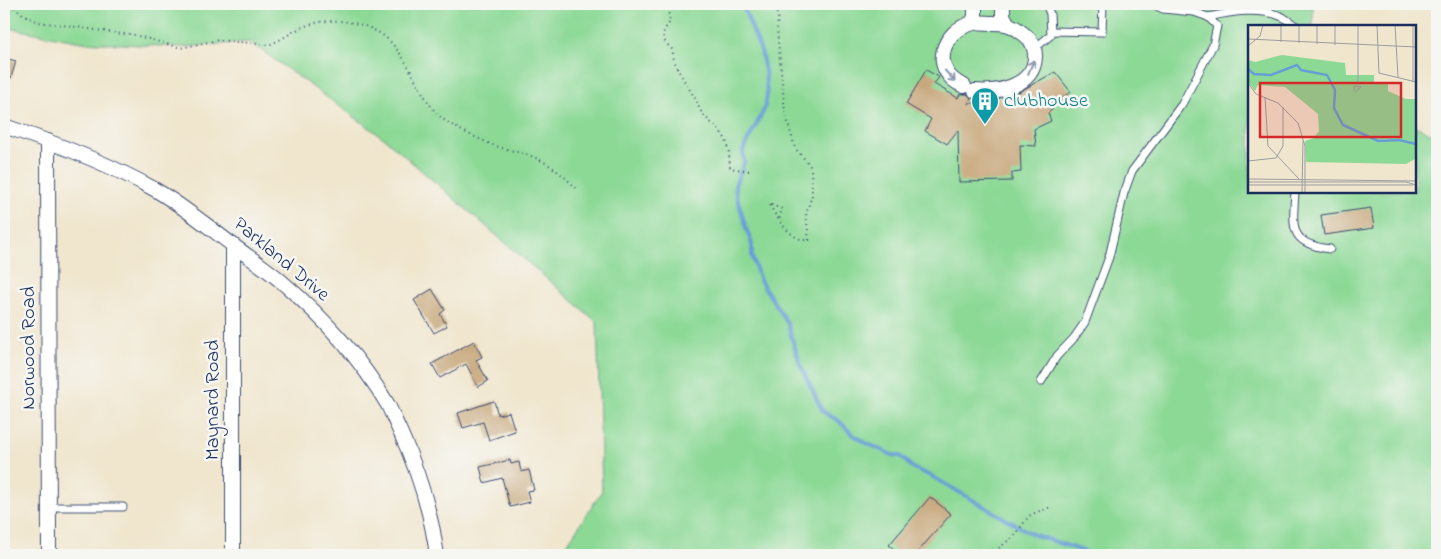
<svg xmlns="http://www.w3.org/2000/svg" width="1441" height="559" font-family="'Indie Flower',sans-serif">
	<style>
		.green { fill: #8cd996; stroke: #54847a }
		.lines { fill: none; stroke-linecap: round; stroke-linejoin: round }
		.stream { stroke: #679ed5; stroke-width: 4 }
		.building { fill: #c7a77c }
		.service-casing { stroke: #3b4a6f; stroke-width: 9 }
		.minor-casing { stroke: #3b4a6f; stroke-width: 16 }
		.path { stroke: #3b4a6f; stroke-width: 2; stroke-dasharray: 1 4; stroke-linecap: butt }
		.service { stroke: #fff; stroke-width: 7 }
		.minor { stroke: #fff; stroke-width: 14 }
		.oneway { stroke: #8d97ae }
		.labels { text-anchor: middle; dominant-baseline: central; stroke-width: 5; stroke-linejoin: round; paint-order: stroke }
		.culture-label { font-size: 20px; fill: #0d838f; stroke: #f6f6f2; text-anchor: start }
		.street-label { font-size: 20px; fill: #1b2f5e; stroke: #f6f6f2 }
		.inset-river { fill: none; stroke: #679ed5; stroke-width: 2.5 }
		.inset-road { fill: none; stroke: #9b9da1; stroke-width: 1 }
		.view { fill: #d62828; fill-opacity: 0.15; stroke: #d62828; stroke-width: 2.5 }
		.inset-edge { fill: none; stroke: #1b2f5e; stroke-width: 2.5 }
	</style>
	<rect width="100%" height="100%" fill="#f6f6f2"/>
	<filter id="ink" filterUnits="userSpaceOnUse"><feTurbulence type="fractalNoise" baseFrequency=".02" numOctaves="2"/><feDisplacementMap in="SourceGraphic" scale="10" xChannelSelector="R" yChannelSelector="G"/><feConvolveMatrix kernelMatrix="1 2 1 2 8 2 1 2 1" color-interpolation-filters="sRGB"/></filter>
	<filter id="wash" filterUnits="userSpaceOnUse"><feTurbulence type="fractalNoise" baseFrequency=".0096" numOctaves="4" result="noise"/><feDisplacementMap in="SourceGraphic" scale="20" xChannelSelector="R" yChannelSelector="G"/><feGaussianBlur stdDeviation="1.12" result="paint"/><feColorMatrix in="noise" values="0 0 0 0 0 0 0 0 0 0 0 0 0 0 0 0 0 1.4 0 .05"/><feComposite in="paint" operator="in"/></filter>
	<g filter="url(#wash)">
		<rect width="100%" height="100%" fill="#f0e6ce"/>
		<path class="green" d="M 4,4 L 1170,4 L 1313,7 L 1313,26 L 1250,26 L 1250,191 L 1415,191 L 1415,126 L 1437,136 L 1437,555 L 560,555 L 602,491 L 597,322 L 385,139 L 250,42 L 182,47 L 81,42 L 4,27 Z"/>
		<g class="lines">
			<path class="stream" d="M 742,4 L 761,51 L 765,71 L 767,96 L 764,110 L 743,150 L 744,163 L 735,185 L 736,193 L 746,228 L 752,244 L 752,256 L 759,278 L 764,287 L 788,324 L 791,336 L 801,366 L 822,410 L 828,415 L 838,420 L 851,433 L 864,442 L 892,455 L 900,456 L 913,468 L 931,476 L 1032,534 L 1095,555"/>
		</g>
		<g id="blocks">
			<g class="building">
				<path d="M 4,58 L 16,61 L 11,78 L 4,76 Z"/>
				<path d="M 926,70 L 939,77 L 934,84 L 958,98 L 960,94 L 967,94 L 971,98 L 968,103 L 995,103 L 996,99 L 1017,93 L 1055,72 L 1071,92 L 1051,104 L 1053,109 L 1048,113 L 1051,121 L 1034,129 L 1036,146 L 1020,145 L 1021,172 L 1012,173 L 1012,181 L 959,182 L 958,130 L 947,144 L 925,131 L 931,119 L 906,104 Z"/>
				<path d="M 1371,208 L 1374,228 L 1324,235 L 1321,215 Z"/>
				<path d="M 432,289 L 445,310 L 440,314 L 447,326 L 434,333 L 414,300 Z"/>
				<path d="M 474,341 L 482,357 L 476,360 L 488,381 L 478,387 L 466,364 L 440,378 L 432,364 Z"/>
				<path d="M 494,401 L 498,415 L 509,412 L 515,431 L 489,440 L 483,422 L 463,428 L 458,413 Z"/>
				<path d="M 510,460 L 511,464 L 519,462 L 521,472 L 529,470 L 534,490 L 527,491 L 530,502 L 510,507 L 502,478 L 484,483 L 480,467 Z"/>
				<path d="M 930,497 L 951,514 L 915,555 L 901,555 L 889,545 Z"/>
			</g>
		</g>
	</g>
	<g filter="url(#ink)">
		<use href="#blocks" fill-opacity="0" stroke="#3b4a6f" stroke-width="1"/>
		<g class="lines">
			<g class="service-casing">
				<g id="service">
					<path d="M 1208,17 C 1231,12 1260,7 1283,17 C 1287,20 1292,23 1296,26"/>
					<path d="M 1051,31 L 1102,32 L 1103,4"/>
					<path d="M 1035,48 L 1051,35 L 1050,14 L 1046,4"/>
					<path d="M 1295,191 C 1293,227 1288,244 1330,249"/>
					<path d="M 1041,382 L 1057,356 L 1074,338 L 1085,322 L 1109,257 L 1124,193 L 1132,171 L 1182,104 L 1213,45 L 1217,26 L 1208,17 L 1194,12 L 1163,9 L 1153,4"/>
					<path d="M 49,507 L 123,507"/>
				</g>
			</g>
			<g class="minor-casing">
				<g id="minor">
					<path d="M 1003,4 L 1003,15 L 1007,23"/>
					<path d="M 972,23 L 975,16 L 975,4"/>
					<path d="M 964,86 C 928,71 942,29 974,23 C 980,22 987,23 993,23 C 1005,23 1011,24 1021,32 C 1031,39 1035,45 1035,57 C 1034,86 998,93 975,91"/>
					<path d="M 4,126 C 55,143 106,162 154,189 C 182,205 207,226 234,246 C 250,258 267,269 282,282 C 323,317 361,359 388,405 C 392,413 395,421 399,429 C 418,470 431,511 437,555"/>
					<path d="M 48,141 L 49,555"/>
					<path d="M 233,245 L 233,555"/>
				</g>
			</g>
			<g class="path">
				<path d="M 10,4 L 24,15 L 38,22 L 70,26 L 122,34 L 131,34 L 181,48 L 218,40 L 268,45 C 283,40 295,28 312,24 C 325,20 340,20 353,23 C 396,31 404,62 424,95 C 430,105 436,115 446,121 C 460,131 477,138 493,145 C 509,151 525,152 540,160 C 554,167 565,177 576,188"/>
				<path d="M 665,4 L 669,15 L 670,22 C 660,35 661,39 673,50 C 671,64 689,87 696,100 C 698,104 699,110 703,114 C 709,122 719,128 724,137 C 730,146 729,158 730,168 L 749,171"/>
				<path d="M 772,4 L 778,16 L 777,30 L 785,112 L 795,148 L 809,164 L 811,169 L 812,195 L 806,214 L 809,240 C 791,242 777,218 769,204 L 782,209 L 779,220"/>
				<path d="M 992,555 L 993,553 L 1015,535 L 1029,516 L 1037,512 L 1051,507"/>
				<path d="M 1165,555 L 1176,551"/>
			</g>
			<use href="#service" class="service"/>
			<use href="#minor" class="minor"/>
		</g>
		<defs><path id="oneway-shaft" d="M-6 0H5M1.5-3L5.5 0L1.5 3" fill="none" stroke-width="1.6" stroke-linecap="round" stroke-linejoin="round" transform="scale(1.25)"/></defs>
		<g class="oneway">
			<use href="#oneway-shaft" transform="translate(1031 67) rotate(-68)"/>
			<use href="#oneway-shaft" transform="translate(950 76) rotate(47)"/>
		</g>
	</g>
	<defs>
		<g id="building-pin" transform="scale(1.4375)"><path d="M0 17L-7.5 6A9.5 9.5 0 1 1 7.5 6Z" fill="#0f9aa8" stroke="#f6f6f2"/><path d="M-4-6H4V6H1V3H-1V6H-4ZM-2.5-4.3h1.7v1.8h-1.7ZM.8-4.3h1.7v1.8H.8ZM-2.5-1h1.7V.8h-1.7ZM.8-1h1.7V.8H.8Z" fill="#fff"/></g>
	</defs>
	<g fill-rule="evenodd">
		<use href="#building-pin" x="985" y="101"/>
	</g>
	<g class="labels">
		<g class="culture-label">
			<text x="1004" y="101">clubhouse</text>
		</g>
		<g class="street-label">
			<text transform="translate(281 260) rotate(40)">Parkland Drive</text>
			<text transform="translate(29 348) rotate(-90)">Norwood Road</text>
			<text transform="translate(213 400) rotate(-90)">Maynard Road</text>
		</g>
	</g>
	<g transform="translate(1248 25)">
		<rect width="168" height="168" fill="#f0e6ce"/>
		<path d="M 34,30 L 97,38 L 98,50 L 126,50 L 126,58 L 140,59 L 140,66 L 158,74 L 167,74 L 167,134 L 158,139 L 58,137 L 57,116 L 66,113 L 71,106 L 70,89 L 37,62 L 10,60 L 7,66 L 0,57 L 0,35 L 7,37 Z" fill="#8cd996"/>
		<path class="inset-river" d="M 0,44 L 6,49 L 23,50 L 49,40 L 53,45 L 79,50 L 87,65 L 86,83 L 95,100 L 130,116 L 151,115 L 168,119"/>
		<path class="inset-road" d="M 51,0 L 51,18M 69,0 L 69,19M 87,0 L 87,20M 110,0 L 110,60M 129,0 L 131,48 L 168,57M 147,0 L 150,52M 165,0 L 165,57M 0,14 L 168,22M 33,17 L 33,0M 0,21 L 12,11 L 15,0M 0,58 L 8,69 L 30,78 L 50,98 L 57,121 L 57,167M 106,66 L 106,61 L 113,62 L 107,67M 17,72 L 20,121 L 51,154M 28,133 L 35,121 L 35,82M 0,136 L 28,133M 0,154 L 168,156M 0,157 L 158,157 L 168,160M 0,160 L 165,160M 54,167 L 55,116"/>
		<path class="view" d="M 12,58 L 153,58 L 153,112 L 12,112 Z"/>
		<rect width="168" height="168" class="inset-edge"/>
	</g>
	<rect width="1441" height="559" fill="none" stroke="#f6f6f2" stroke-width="20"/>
</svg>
